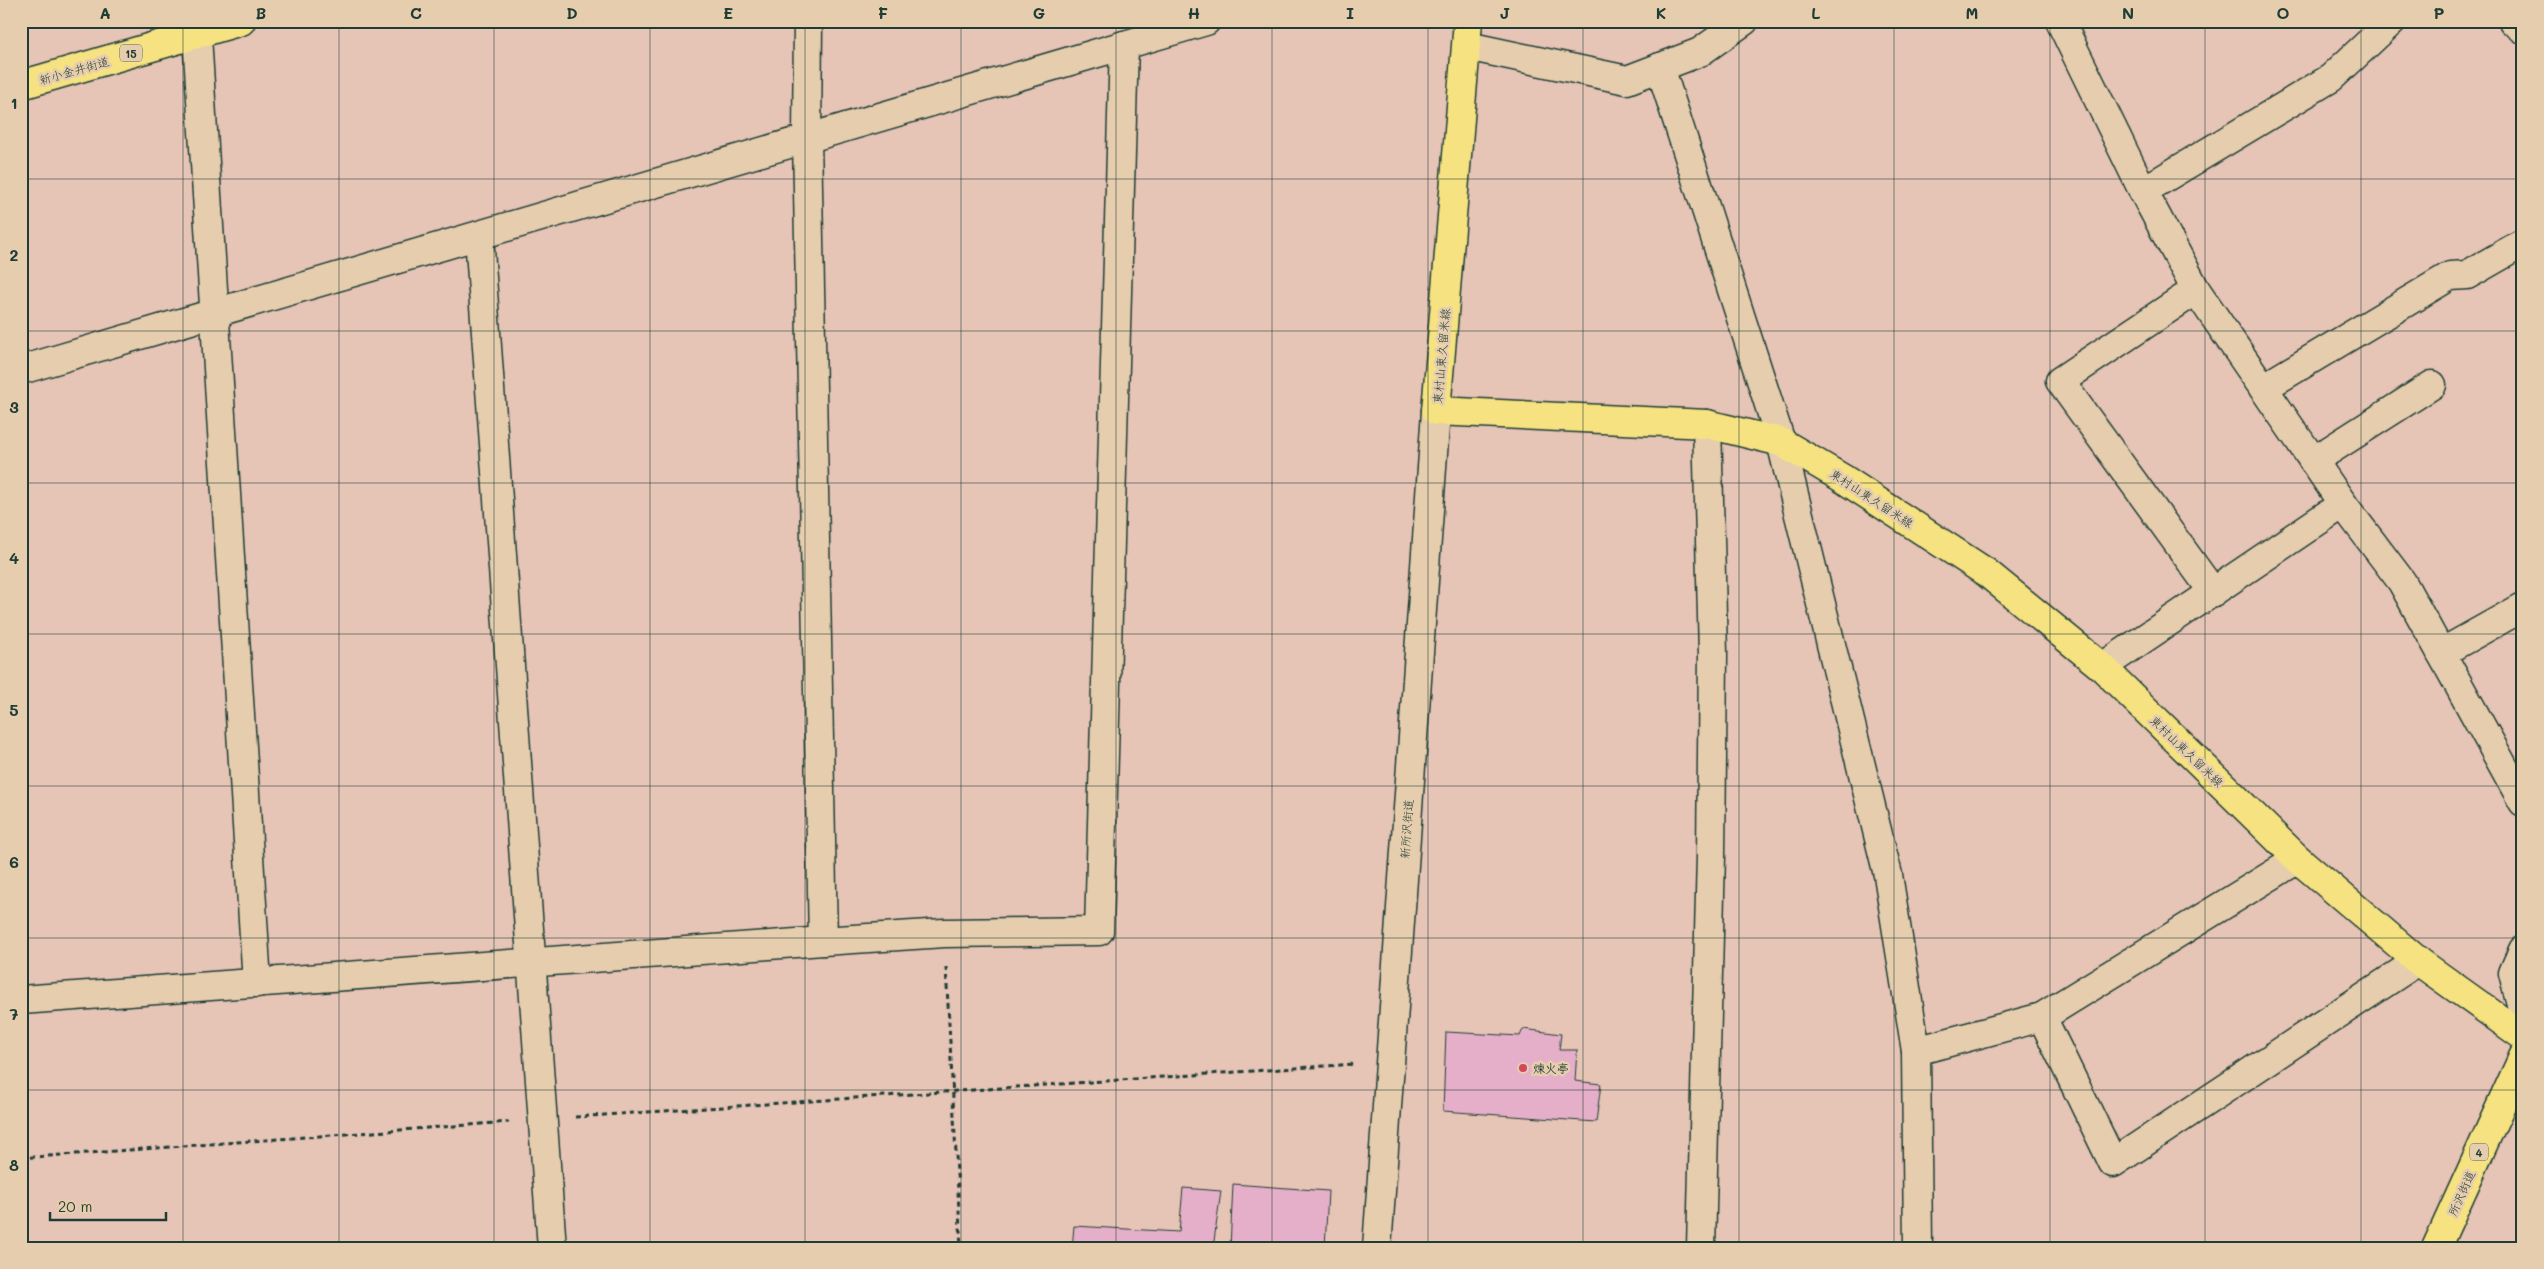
<svg xmlns="http://www.w3.org/2000/svg" width="2544" height="1269" font-family="Mali,'Klee One',sans-serif">
	<style>
		.building { fill: #e5afc9; stroke: #1f3d34 }
		.lines { fill: none; stroke-linecap: round; stroke-linejoin: round }
		.minor-casing { stroke: #1f3d34; stroke-width: 31 }
		.major-casing { stroke: #1f3d34; stroke-width: 31 }
		.path { stroke: #1f3d34; stroke-width: 3; stroke-dasharray: 5 4; stroke-linecap: butt }
		.minor { stroke: #e6cdae; stroke-width: 28 }
		.major { stroke: #f6e281; stroke-width: 28 }
		.grid { fill: none; stroke: #1f3d34; stroke-width: 1; stroke-opacity: 0.55 }
		.poi-dot { fill: #d1495b; stroke: #e6cdae; stroke-width: 2 }
		.labels { text-anchor: middle; dominant-baseline: central; stroke-width: 5; stroke-linejoin: round; paint-order: stroke }
		.shield { fill: #e6cdae; stroke: #5b6859; stroke-width: 1 }
		.shield-label { font-size: 11px; font-weight: bold; fill: #1f3d34 }
		.street-label { font-size: 12px; fill: #1f3d34; stroke: #e6cdae }
		.poi-label { font-size: 12px; font-weight: bold; fill: #1f3d34; stroke: #e6cdae; text-anchor: start }
		.neatline { fill: none; stroke: #1f3d34; stroke-width: 2 }
		.grid-label { font-size: 16px; text-anchor: middle; font-weight: bold; fill: #1f3d34 }
	</style>
	<rect width="100%" height="100%" fill="#e6c4b6"/>
	<filter id="ink" filterUnits="userSpaceOnUse"><feTurbulence type="fractalNoise" baseFrequency=".02" numOctaves="2"/><feDisplacementMap in="SourceGraphic" scale="10" xChannelSelector="R" yChannelSelector="G"/><feConvolveMatrix kernelMatrix="1 2 1 2 8 2 1 2 1" color-interpolation-filters="sRGB"/></filter>
	<g filter="url(#ink)">
		<g class="building">
			<path d="M 1523,1029 L 1561,1034 L 1559,1050 L 1577,1050 L 1575,1081 L 1601,1084 L 1596,1122 L 1443,1111 L 1446,1032 L 1520,1036 Z"/>
			<path d="M 1233,1184 L 1328,1191 L 1325,1248 L 1230,1248 Z"/>
			<path d="M 1183,1188 L 1221,1191 L 1213,1248 L 1072,1248 L 1074,1226 L 1179,1232 Z"/>
		</g>
		<g class="lines">
			<g class="minor-casing">
				<g id="minor">
					<path d="M 196,21 L 257,983"/>
					<path d="M 808,21 L 807,139 L 823,941"/>
					<path d="M 2060,21 L 2143,191 L 2196,290 L 2343,504 L 2402,582 L 2523,802"/>
					<path d="M 2513,21 L 2523,29"/>
					<path d="M 1467,46 L 1627,80 L 1700,52 L 1744,21"/>
					<path d="M 1660,67 L 1781,442 L 1888,875 L 1916,1051"/>
					<path d="M 2143,191 L 2331,78 L 2392,21"/>
					<path d="M 479,236 L 552,1248"/>
					<path d="M 2196,290 L 2060,381 L 2213,592"/>
					<path d="M 21,370 L 1206,21"/>
					<path d="M 2263,388 L 2450,276 L 2467,275 L 2523,243"/>
					<path d="M 2313,461 L 2432,385"/>
					<path d="M 2441,653 L 2523,607"/>
					<path d="M 2102,667 L 2343,504"/>
					<path d="M 2523,950 L 2513,973 L 2523,1012"/>
					<path d="M 21,1000 L 823,941 L 944,933 L 1099,931 L 1124,45"/>
					<path d="M 2042,1017 L 2113,1163 L 2418,961"/>
					<path d="M 1377,1248 L 1436,411"/>
					<path d="M 1701,1248 L 1711,855 L 1713,654 L 1707,424"/>
					<path d="M 1918,1248 L 1916,1051 L 2042,1017 L 2298,859"/>
				</g>
			</g>
			<g class="major-casing">
				<g id="major">
					<path d="M 1468,21 L 1436,411 L 1707,424 L 1781,442 L 1842,478 L 1987,573 L 2102,667 L 2298,859 L 2418,961 L 2523,1036"/>
					<path d="M 21,85 L 241,21"/>
					<path d="M 2436,1248 L 2523,1057"/>
				</g>
			</g>
			<g class="path">
				<path d="M 946,967 L 961,1248"/>
				<path d="M 575,1117 L 1355,1064"/>
				<path d="M 21,1158 L 509,1122"/>
			</g>
			<use href="#minor" class="minor"/>
			<use href="#major" class="major"/>
		</g>
	</g>
	<path class="grid" d="M 183,21 L 183,1248M 339,21 L 339,1248M 494,21 L 494,1248M 650,21 L 650,1248M 805,21 L 805,1248M 961,21 L 961,1248M 1116,21 L 1116,1248M 1272,21 L 1272,1248M 1428,21 L 1428,1248M 1583,21 L 1583,1248M 1739,21 L 1739,1248M 1894,21 L 1894,1248M 2050,21 L 2050,1248M 2205,21 L 2205,1248M 2361,21 L 2361,1248M 21,179 L 2523,179M 21,331 L 2523,331M 21,483 L 2523,483M 21,634 L 2523,634M 21,786 L 2523,786M 21,938 L 2523,938M 21,1090 L 2523,1090"/>
	<circle class="poi-dot" cx="1523" cy="1068" r="5"/>
	<g class="labels">
		<g class="shield">
			<rect x="120" y="44.5" width="22" height="17" rx="4"/>
			<rect x="2470" y="1143.5" width="18" height="17" rx="4"/>
		</g>
		<g class="shield-label">
			<text x="131" y="53">15</text>
			<text x="2479" y="1152">4</text>
		</g>
		<g class="street-label">
			<text transform="translate(74 70) rotate(-16)">新小金井街道</text>
			<text transform="translate(1441 356) rotate(-85)">東村山東久留米線</text>
			<text transform="translate(1872 498) rotate(33)">東村山東久留米線</text>
			<text transform="translate(2187 751) rotate(44)">東村山東久留米線</text>
			<text transform="translate(1406 829) rotate(-86)">新所沢街道</text>
			<text transform="translate(2461 1193) rotate(-66)">所沢街道</text>
		</g>
		<g class="poi-label">
			<text x="1533" y="1068">煉火亭</text>
		</g>
	</g>
	<rect width="2544" height="1269" fill="none" stroke="#e6cdae" stroke-width="55"/>
	<path d="M50 1212v8h116v-8" fill="none" stroke="#1f3d34" stroke-width="2.5"/>
	<text x="58" y="1212" font-size="15" fill="#1f3d34" stroke="#e6cdae" stroke-width="4" paint-order="stroke">20 m</text>
	<rect x="28" y="28" width="2488" height="1214" class="neatline"/>
	<g class="grid-label">
		<text x="105" y="19">A</text>
		<text x="261" y="19">B</text>
		<text x="416" y="19">C</text>
		<text x="572" y="19">D</text>
		<text x="728" y="19">E</text>
		<text x="883" y="19">F</text>
		<text x="1039" y="19">G</text>
		<text x="1194" y="19">H</text>
		<text x="1350" y="19">I</text>
		<text x="1505" y="19">J</text>
		<text x="1661" y="19">K</text>
		<text x="1816" y="19">L</text>
		<text x="1972" y="19">M</text>
		<text x="2128" y="19">N</text>
		<text x="2283" y="19">O</text>
		<text x="2439" y="19">P</text>
		<text x="14" y="109">1</text>
		<text x="14" y="261">2</text>
		<text x="14" y="413">3</text>
		<text x="14" y="564">4</text>
		<text x="14" y="716">5</text>
		<text x="14" y="868">6</text>
		<text x="14" y="1020">7</text>
		<text x="14" y="1171">8</text>
	</g>
</svg>
